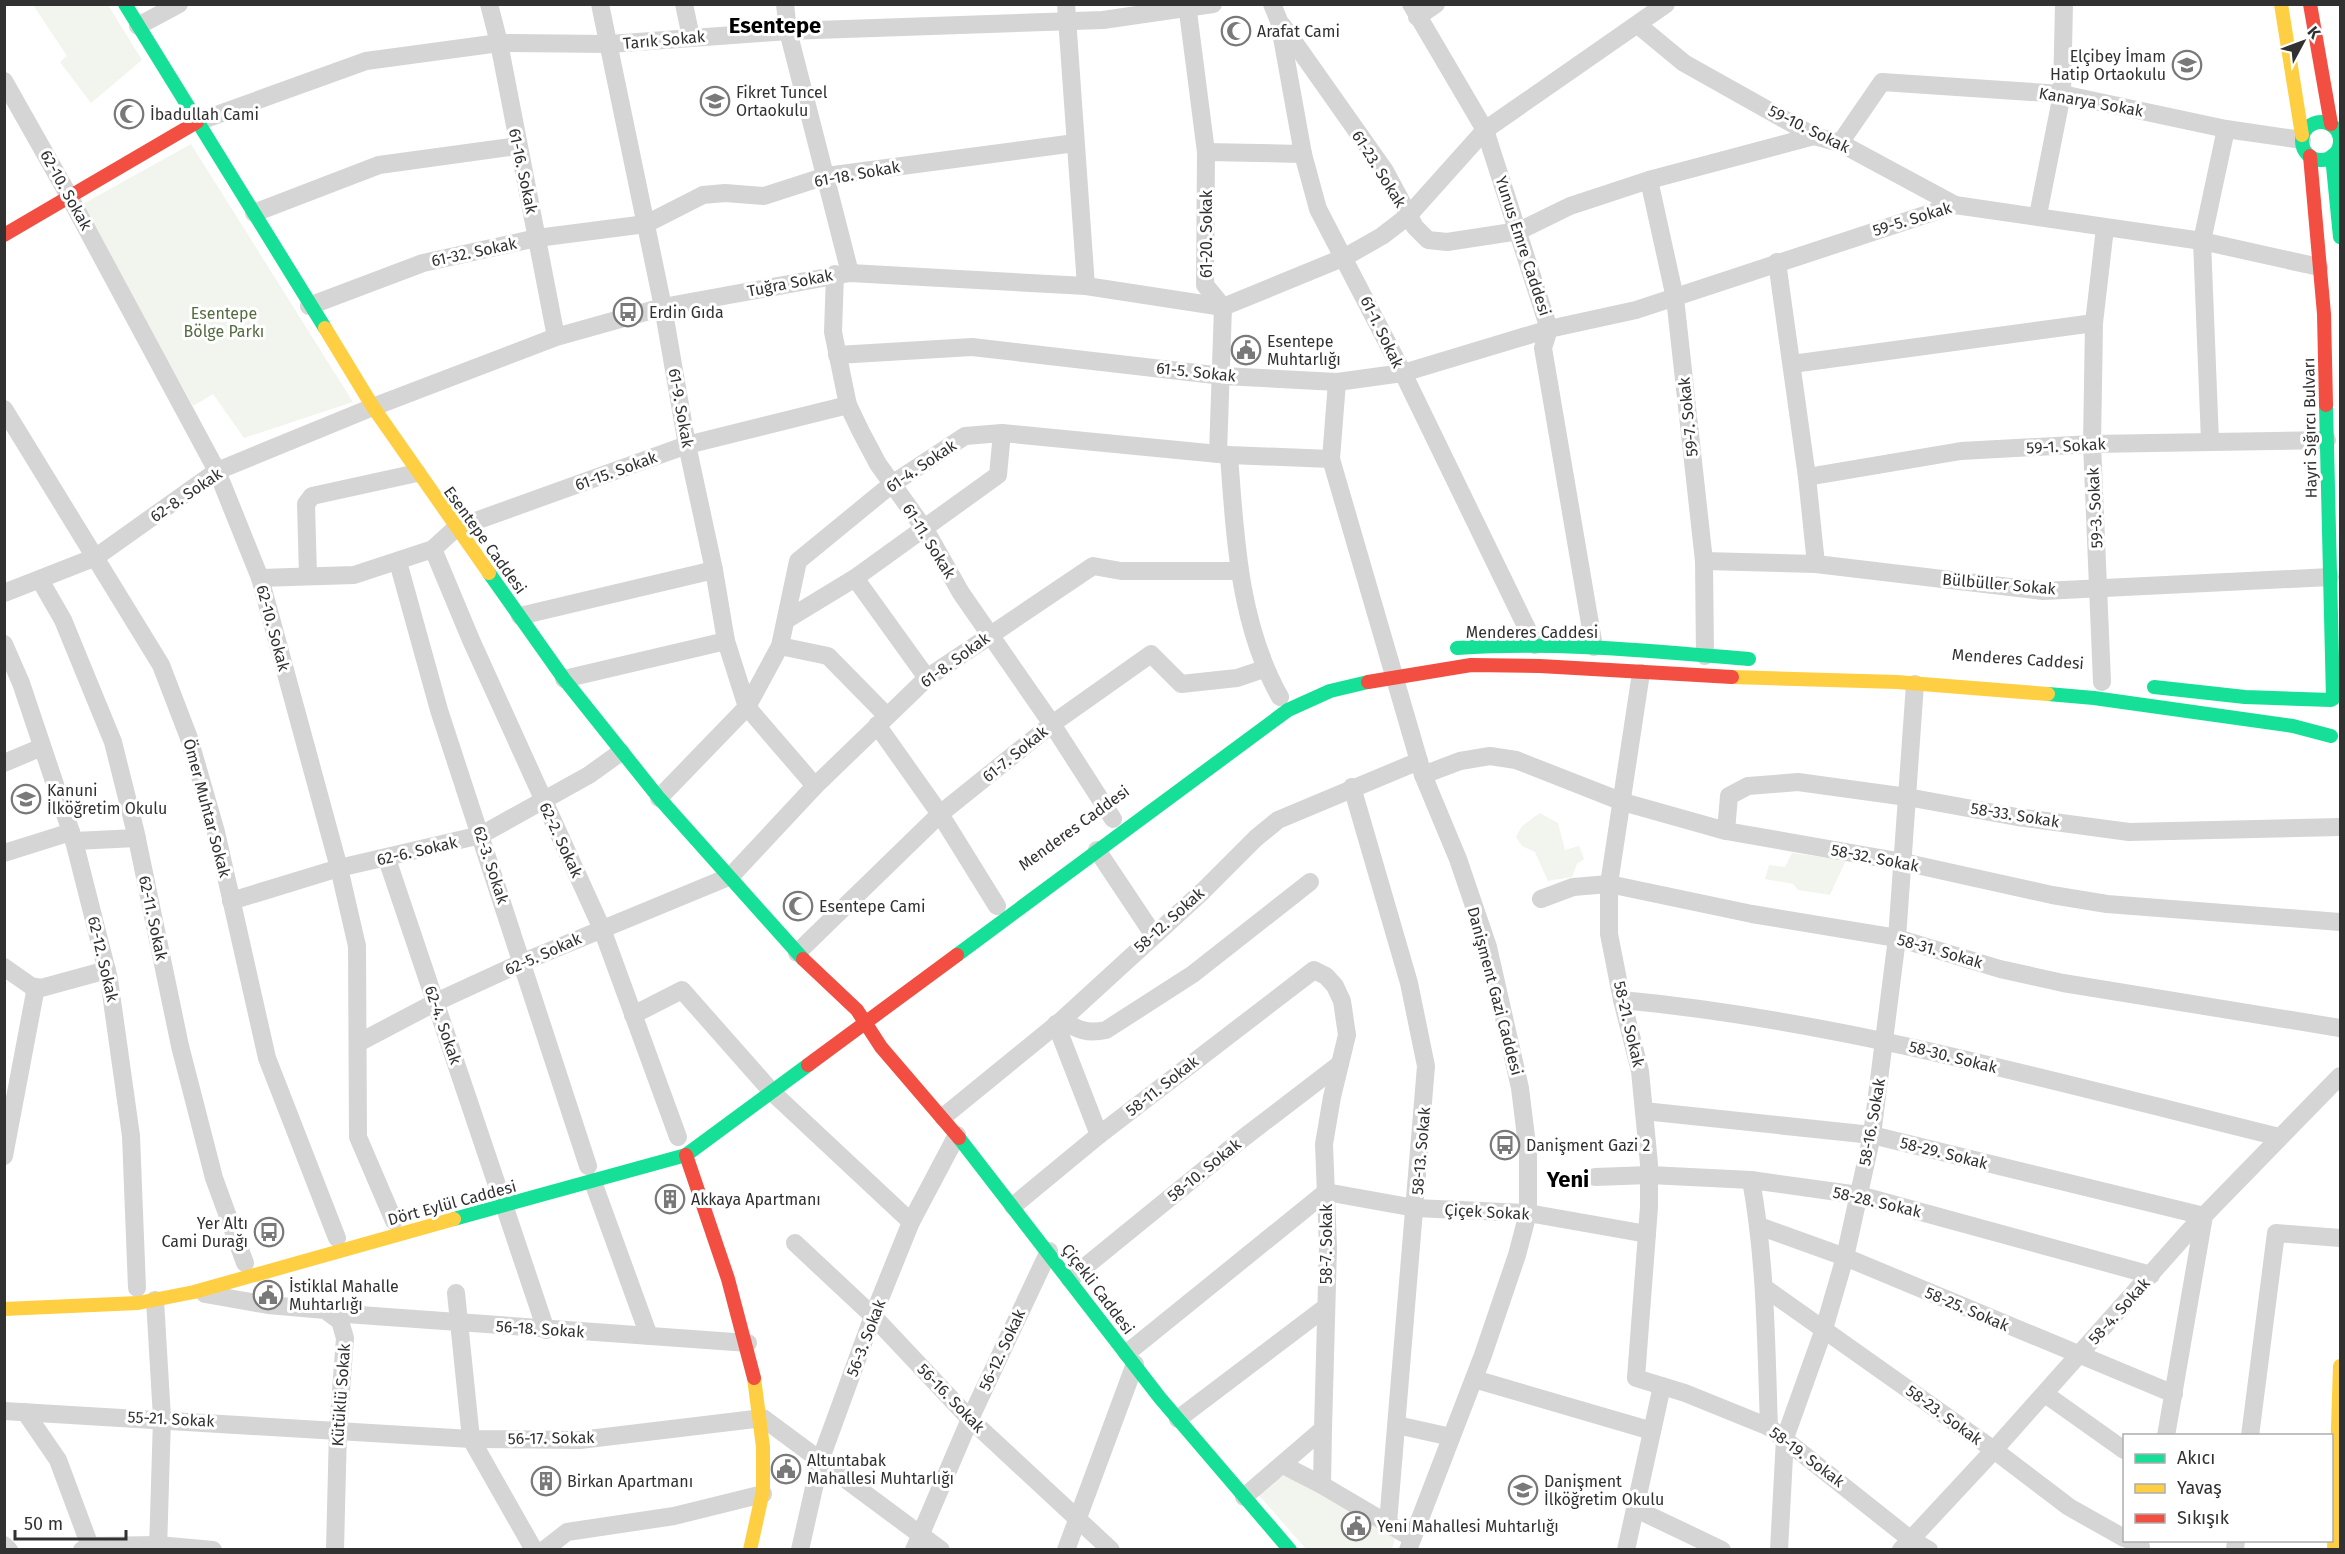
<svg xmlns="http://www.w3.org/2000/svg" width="2345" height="1554" font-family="'Fira Sans',sans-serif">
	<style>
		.green { fill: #f2f5ed }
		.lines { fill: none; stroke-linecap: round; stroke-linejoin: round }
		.street { stroke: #d5d5d5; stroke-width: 18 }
		.fast { stroke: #16e098; stroke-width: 14 }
		.slow { stroke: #ffcf43; stroke-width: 14 }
		.jam { stroke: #f24e42; stroke-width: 14 }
		.labels { text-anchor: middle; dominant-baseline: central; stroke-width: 6; stroke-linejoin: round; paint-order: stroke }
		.poi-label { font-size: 16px; fill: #313131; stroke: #fff; text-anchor: start }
		.street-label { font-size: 16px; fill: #313131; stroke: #fff }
		.park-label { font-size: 16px; fill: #546b3f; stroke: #fff }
		.district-label { font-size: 22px; font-weight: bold; fill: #000; stroke: #fff }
	</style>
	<rect width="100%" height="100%" fill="#fff"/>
	<g class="green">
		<path d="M 33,5 L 108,5 L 142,60 L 91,103 L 60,62 L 67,56 Z"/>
		<path d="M 191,144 L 353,402 L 244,438 L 213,394 L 193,406 L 81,205 Z"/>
		<path d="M 1540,813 L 1558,823 L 1565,850 L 1579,846 L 1584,859 L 1577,864 L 1572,877 L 1548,881 L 1535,852 L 1522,846 L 1516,837 L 1522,826 Z"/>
		<path d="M 1792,853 L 1846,860 L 1830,895 L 1798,890 L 1793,884 L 1765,879 L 1769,865 L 1785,867 Z"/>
		<path d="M 1289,1472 L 1396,1536 L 1392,1549 L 1306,1549 L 1257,1493 Z"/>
	</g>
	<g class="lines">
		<g class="street">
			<path d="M 489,4 L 499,43 L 556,337"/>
			<path d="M 600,4 L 663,307 L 687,445 L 714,570 L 726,641 L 747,707 L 815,786"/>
			<path d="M 684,4 L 691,37"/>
			<path d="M 785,4 L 788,31 L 850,273"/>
			<path d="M 1066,4 L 1086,286"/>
			<path d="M 1187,4 L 1206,152 L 1205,285 L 1223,307 L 1218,454"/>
			<path d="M 1272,4 L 1279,21 L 1303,154 L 1318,209 L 1403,373 L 1535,645"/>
			<path d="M 1411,4 L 1485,130 L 1549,329 L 1543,348 L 1594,647"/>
			<path d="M 1417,17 L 1436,4"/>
			<path d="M 1282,25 L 1385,171 L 1415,227 L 1428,240 L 1447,242 L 1519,231 L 1570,206 L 1649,180 L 1814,136"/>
			<path d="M 1638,25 L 1684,63 L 1814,136 L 1840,143 L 1955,205"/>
			<path d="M 138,26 L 179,4"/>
			<path d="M 4,81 L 69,196 L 217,471 L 260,578 L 339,868 L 357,946 L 358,1137 L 394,1221"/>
			<path d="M 197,122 L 366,61 L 499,43 L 610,44 L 788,31 L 1103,20 L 1213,4"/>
			<path d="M 1840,143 L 1882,82 L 2062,94 L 2226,129 L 2302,140"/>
			<path d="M 1206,152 L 1303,154"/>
			<path d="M 1649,180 L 1675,298 L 1704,561 L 1705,656"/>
			<path d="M 254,213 L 379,165 L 517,146"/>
			<path d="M 2038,215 L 2062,94 L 2064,4"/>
			<path d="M 1777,262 L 1807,477 L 1816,564"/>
			<path d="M 835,274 L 833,332 L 848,405 L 861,432 L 878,464 L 926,531 L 961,593 L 1052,724 L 1113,819"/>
			<path d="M 309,306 L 423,263 L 537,238 L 646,224 L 703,195 L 725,193 L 764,196 L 826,176 L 1075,143"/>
			<path d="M 837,355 L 972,347 L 1223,376 L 1337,382 L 1403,373 L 1549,329 L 1636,310 L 1955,205 L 2202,241 L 2319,267"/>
			<path d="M 1792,364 L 2094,323"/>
			<path d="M 1337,382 L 1331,459 L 1423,775 L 1458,859 L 1488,947 L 1520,1088 L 1528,1153 L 1528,1213 L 1517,1255 L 1483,1355 L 1408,1550"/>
			<path d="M 4,409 L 161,665 L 189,738 L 216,832 L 267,1058 L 337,1238"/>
			<path d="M 2210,441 L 2202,241 L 2226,129"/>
			<path d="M 1229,455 C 1235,537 1239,624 1280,697"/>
			<path d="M 1807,477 L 1961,451 L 2092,444 L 2327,440"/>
			<path d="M 433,549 L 471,640 L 602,929 L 678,1137"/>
			<path d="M 1704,561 L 1816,564 L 2043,591 L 2330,577"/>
			<path d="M 398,562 L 439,710 L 588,1166"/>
			<path d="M 308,575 L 306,504 L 312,496 L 417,473"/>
			<path d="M 260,578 L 354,575 L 433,549 L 456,528 L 687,445 L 848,405"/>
			<path d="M 855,578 L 927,678"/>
			<path d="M 40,580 L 63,620 L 113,742 L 136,834 L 180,1046 L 214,1178 L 245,1263"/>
			<path d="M 4,593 L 96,557 L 217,471 L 373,407 L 556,337 L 663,307 L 850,273 L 1086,286 L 1223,307 L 1345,257 L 1382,236 L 1408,216 L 1485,130 L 1666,4"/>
			<path d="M 520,616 L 714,570"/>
			<path d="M 786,620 L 855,578 L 998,475 L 1002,433"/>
			<path d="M 4,644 L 21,683 L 74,841 L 109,979 L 131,1136 L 137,1288"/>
			<path d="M 780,646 L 828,656 L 887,716"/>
			<path d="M 1641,673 L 1609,884 L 1609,934 L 1622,1000 L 1640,1071 L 1649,1164 L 1649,1207 L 1636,1378 L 1685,1393 L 1769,1427 L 1910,1539 L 1929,1550"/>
			<path d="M 564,679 L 726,641"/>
			<path d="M 2102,682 L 2092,444 L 2094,323 L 2105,228"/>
			<path d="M 877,725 L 940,814 L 997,906"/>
			<path d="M 4,763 L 42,747"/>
			<path d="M 1423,775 L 1460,761 L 1490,756 L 1516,760 L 1623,802 L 1726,831 L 1903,862 L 2052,895 L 2107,904 L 2340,922"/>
			<path d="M 1352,787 L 1409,983 L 1426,1066 L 1388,1523"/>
			<path d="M 659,798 L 747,707 L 780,646 L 798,561 L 892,484 L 965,436 L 1002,433 L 1229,455 L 1331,459"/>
			<path d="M 1726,831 L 1729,796 L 1748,786 L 1798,782 L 1907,797 L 2017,817 L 2129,832 L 2340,827"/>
			<path d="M 74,841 L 137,838"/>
			<path d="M 1097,850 L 1153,934"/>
			<path d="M 4,853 L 71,832"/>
			<path d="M 387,859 L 499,1191"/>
			<path d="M 1541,899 L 1573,887 L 1609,884 L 1752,914 L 1897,938 L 2000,969 L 2063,983 L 2340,1028"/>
			<path d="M 231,901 L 339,868 L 481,835 L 589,775 L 621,752"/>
			<path d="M 797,953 L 940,814 L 1052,724 L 1151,654 L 1181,684 L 1237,678 L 1264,669"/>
			<path d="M 4,967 L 31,986 L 41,988 L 107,970"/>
			<path d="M 1622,1000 C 1845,1021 2062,1084 2279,1137"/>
			<path d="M 633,1015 L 682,990 L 772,1092 L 911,1222"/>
			<path d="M 1062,1020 C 1078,1030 1087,1034 1106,1030 L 1193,974 L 1310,882"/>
			<path d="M 1056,1024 L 1099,1135"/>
			<path d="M 360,1042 L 436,1002 L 523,962 L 731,876 L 815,786 L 927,678 L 1093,566 L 1121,571 L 1239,571"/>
			<path d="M 1644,1111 L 1872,1135 L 2204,1216 L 2166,1436"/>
			<path d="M 943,1117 L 1062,1020 L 1203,891 L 1256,838 L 1278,820 L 1419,761"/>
			<path d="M 4,1156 L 36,987"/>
			<path d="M 1595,1177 L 1650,1175 L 1751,1180 L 1859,1195 L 2151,1275"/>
			<path d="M 1751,1180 C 1766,1262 1766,1344 1769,1427"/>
			<path d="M 593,1182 L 649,1336"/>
			<path d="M 504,1205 L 546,1330"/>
			<path d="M 1013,1206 L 1099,1135 L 1314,970 L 1326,976 L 1335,986 L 1342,1001 L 1347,1035 L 1332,1097 L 1324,1144 L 1328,1247 L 1323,1429 L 1244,1497"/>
			<path d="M 1759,1226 L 1845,1257 L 2174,1394"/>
			<path d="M 795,1243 L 873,1316 L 970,1419 L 1111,1550"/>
			<path d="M 1070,1279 L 1242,1139 L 1340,1064"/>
			<path d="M 1765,1288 L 1994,1450 L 2069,1507 L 2124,1538"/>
			<path d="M 456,1293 L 471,1439 L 534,1550"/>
			<path d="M 205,1294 L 268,1305 L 325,1310 L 340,1321 L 345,1338 L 338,1430 L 335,1550"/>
			<path d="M 155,1300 L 162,1418 L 158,1550"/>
			<path d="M 332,1313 L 748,1343"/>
			<path d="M 1127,1353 L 1326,1192 L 1415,1208 L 1528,1213 L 1647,1234"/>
			<path d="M 1474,1379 L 1652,1431"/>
			<path d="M 2045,1394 L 2124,1450"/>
			<path d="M 4,1411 L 471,1439 L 580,1440 L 763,1418 L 941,1550"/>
			<path d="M 25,1412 L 58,1460 L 90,1546"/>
			<path d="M 1178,1419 L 1326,1307"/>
			<path d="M 1397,1425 L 1451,1437"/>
			<path d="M 2250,1436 L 2276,1233 L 2340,1238"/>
			<path d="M 1283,1465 L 1322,1485 L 1412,1538"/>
			<path d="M 1322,1485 L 1323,1429"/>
			<path d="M 1636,1509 L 1722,1550"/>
			<path d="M 2129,1540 L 2141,1547"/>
			<path d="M 4,1545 L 9,1550"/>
			<path d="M 82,1550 L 90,1546 L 158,1545 L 213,1550"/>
			<path d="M 544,1550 L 567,1532 L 674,1516 L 763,1494"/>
			<path d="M 800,1550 L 820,1461 L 873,1316 L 911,1222 L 957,1135"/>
			<path d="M 914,1550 L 970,1419 L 1049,1251"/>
			<path d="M 1066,1550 L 1135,1364"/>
			<path d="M 1626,1550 L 1662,1386"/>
			<path d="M 1779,1550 L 1785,1438 L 1824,1329 L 1845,1257 L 1872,1135 L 1897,938 L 1915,684"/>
			<path d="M 1901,1550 L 1994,1450 L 2189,1231 L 2340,1076"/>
			<path d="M 2235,1550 L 2236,1540"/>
		</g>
		<g class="fast">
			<path d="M 125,4 L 325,328"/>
			<circle cx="2321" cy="141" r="19"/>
			<path d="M 2332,156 L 2340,237"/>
			<path d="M 2326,405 L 2333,699"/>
			<path d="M 489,573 L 564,679 L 659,798 L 803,959"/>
			<path d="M 1457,648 C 1554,641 1652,651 1749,659"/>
			<path d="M 2154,687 L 2245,697 L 2331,700"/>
			<path d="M 2048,694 L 2094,698 L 2293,726 L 2331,736"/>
			<path d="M 957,955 L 1288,710 L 1330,691 L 1368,682"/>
			<path d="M 959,1138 L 1160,1398 L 1290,1550"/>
			<path d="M 454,1219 L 686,1155 L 808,1065"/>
		</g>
		<g class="slow">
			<path d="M 2281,4 L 2302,135"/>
			<path d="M 325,328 L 373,407 L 489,573"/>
			<path d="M 1732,677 L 1897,682 L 2048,694"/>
			<path d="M 4,1309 L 138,1303 L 194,1292 L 454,1219"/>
			<path d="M 750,1550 L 763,1491 L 763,1447 L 754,1378"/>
			<path d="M 2334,1550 L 2340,1366"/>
		</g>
		<g class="jam">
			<path d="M 2310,4 L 2331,124"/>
			<path d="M 2310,156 L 2324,314 L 2326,405"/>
			<path d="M 4,235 L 197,122"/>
			<path d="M 1368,682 L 1471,665 L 1540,666 L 1732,677"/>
			<path d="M 803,959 L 857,1010 L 881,1047 L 959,1138"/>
			<path d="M 808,1065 L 957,955"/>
			<path d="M 686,1155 L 728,1279 L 754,1378"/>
		</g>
	</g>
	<defs>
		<g id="mosque-ring" transform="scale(1.5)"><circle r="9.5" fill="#fff" stroke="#797979" stroke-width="1.5"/><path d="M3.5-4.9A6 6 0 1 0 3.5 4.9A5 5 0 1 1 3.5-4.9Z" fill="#797979"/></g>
		<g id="school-ring" transform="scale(1.5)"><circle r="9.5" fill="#fff" stroke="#797979" stroke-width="1.5"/><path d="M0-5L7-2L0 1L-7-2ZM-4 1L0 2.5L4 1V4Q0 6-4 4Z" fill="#797979"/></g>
		<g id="bus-ring" transform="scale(1.5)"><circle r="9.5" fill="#fff" stroke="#797979" stroke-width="1.5"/><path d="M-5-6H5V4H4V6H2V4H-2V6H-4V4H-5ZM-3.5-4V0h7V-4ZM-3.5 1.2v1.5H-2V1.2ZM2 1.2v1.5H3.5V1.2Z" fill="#797979"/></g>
		<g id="civic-ring" transform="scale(1.5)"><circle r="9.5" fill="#fff" stroke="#797979" stroke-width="1.5"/><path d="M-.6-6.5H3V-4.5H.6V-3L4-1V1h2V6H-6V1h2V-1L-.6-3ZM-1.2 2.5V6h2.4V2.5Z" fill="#797979"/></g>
		<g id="building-ring" transform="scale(1.5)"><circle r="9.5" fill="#fff" stroke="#797979" stroke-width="1.5"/><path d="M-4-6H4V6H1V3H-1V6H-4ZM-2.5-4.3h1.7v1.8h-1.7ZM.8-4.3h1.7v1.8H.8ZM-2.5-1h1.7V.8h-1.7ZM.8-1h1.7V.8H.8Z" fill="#797979"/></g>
	</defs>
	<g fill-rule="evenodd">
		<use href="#mosque-ring" x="1236" y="31"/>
		<use href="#school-ring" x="2187" y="65"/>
		<use href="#school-ring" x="715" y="101"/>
		<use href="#mosque-ring" x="129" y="114"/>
		<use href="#bus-ring" x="628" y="312"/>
		<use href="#civic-ring" x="1246" y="350"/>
		<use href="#school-ring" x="26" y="799"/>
		<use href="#mosque-ring" x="798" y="906"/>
		<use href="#bus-ring" x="1505" y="1145"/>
		<use href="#building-ring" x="670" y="1199"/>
		<use href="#bus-ring" x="269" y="1232"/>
		<use href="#civic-ring" x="268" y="1295"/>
		<use href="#civic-ring" x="786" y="1469"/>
		<use href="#building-ring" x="546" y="1481"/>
		<use href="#school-ring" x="1523" y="1490"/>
		<use href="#civic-ring" x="1356" y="1526"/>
	</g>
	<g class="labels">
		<g class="poi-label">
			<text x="1257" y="31">Arafat Cami</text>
			<text x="2166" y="56" text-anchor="end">Elçibey İmam<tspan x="2166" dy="18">Hatip Ortaokulu</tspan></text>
			<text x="736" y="92">Fikret Tuncel<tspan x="736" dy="18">Ortaokulu</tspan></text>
			<text x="150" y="114">İbadullah Cami</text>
			<text x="649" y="312">Erdin Gıda</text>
			<text x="1267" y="341">Esentepe<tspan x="1267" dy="18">Muhtarlığı</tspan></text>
			<text x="47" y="790">Kanuni<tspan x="47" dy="18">İlköğretim Okulu</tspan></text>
			<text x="819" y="906">Esentepe Cami</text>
			<text x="1526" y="1145">Danişment Gazi 2</text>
			<text x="691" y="1199">Akkaya Apartmanı</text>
			<text x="248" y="1223" text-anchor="end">Yer Altı<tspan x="248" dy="18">Cami Durağı</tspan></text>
			<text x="289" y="1286">İstiklal Mahalle<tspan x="289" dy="18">Muhtarlığı</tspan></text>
			<text x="807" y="1460">Altuntabak<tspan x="807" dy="18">Mahallesi Muhtarlığı</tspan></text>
			<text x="567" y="1481">Birkan Apartmanı</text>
			<text x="1544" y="1481">Danişment<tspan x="1544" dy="18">İlköğretim Okulu</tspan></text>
			<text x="1377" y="1526">Yeni Mahallesi Muhtarlığı</text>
		</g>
		<g class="street-label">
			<text transform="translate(664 40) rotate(-5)">Tarık Sokak</text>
			<text transform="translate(2091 102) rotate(10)">Kanarya Sokak</text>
			<text transform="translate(1809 129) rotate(26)">59-10. Sokak</text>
			<text transform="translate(1379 169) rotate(58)">61-23. Sokak</text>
			<text transform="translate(523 171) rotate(78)">61-16. Sokak</text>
			<text transform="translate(857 174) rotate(-10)">61-18. Sokak</text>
			<text transform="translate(66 190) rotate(61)">62-10. Sokak</text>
			<text transform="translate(1912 219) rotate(-17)">59-5. Sokak</text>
			<text transform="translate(1206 234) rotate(-90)">61-20. Sokak</text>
			<text transform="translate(1523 246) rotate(72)">Yunus Emre Caddesi</text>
			<text transform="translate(474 252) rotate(-12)">61-32. Sokak</text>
			<text transform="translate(790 283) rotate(-11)">Tuğra Sokak</text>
			<text transform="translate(1382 332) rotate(64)">61-1. Sokak</text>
			<text transform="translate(1196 372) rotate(6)">61-5. Sokak</text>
			<text transform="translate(681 408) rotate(80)">61-9. Sokak</text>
			<text transform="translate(1688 417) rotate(-96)">59-7. Sokak</text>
			<text transform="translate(2310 428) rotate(-91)">Hayri Sığırcı Bulvarı</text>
			<text transform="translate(2066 446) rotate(-3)">59-1. Sokak</text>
			<text transform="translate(921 466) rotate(-34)">61-4. Sokak</text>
			<text transform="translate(616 471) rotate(-20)">61-15. Sokak</text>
			<text transform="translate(186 495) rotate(-34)">62-8. Sokak</text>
			<text transform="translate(2095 508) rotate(-93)">59-3. Sokak</text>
			<text transform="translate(485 540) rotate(54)">Esentepe Caddesi</text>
			<text transform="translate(929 541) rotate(58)">61-11. Sokak</text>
			<text transform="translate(1999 584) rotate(5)">Bülbüller Sokak</text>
			<text transform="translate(273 628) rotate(75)">62-10. Sokak</text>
			<text x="1532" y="632">Menderes Caddesi</text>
			<text transform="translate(2018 659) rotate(4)">Menderes Caddesi</text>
			<text transform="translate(955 660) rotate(-36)">61-8. Sokak</text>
			<text transform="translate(1015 754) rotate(-39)">61-7. Sokak</text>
			<text transform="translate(207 808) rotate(75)">Ömer Muhtar Sokak</text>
			<text transform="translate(2015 815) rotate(9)">58-33. Sokak</text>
			<text transform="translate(1074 828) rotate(-36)">Menderes Caddesi</text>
			<text transform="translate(561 840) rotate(65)">62-2. Sokak</text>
			<text transform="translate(417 851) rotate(-13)">62-6. Sokak</text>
			<text transform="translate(1875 858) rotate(11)">58-32. Sokak</text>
			<text transform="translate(491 865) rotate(72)">62-3. Sokak</text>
			<text transform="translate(153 918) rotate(78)">62-11. Sokak</text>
			<text transform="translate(1169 920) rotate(-42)">58-12. Sokak</text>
			<text transform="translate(1940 951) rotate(16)">58-31. Sokak</text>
			<text transform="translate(543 954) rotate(-24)">62-5. Sokak</text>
			<text transform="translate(103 959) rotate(77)">62-12. Sokak</text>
			<text transform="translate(1495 991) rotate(75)">Danişment Gazi Caddesi</text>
			<text transform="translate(1629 1024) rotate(77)">58-21. Sokak</text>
			<text transform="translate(443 1025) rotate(71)">62-4. Sokak</text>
			<text transform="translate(1953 1057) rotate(14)">58-30. Sokak</text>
			<text transform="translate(1162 1086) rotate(-38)">58-11. Sokak</text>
			<text transform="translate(1872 1122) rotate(-80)">58-16. Sokak</text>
			<text transform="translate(1421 1151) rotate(-85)">58-13. Sokak</text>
			<text transform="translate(1944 1153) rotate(14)">58-29. Sokak</text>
			<text transform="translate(1204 1170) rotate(-39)">58-10. Sokak</text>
			<text transform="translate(1877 1202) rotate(13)">58-28. Sokak</text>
			<text transform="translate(452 1203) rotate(-15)">Dört Eylül Caddesi</text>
			<text transform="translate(1487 1212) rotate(3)">Çiçek Sokak</text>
			<text transform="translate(1326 1244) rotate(-90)">58-7. Sokak</text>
			<text transform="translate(1098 1289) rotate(53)">Çiçekli Caddesi</text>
			<text transform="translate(1967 1309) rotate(23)">58-25. Sokak</text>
			<text transform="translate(2119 1311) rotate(-48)">58-4. Sokak</text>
			<text transform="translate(540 1329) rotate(4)">56-18. Sokak</text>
			<text transform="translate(866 1338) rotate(-69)">56-3. Sokak</text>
			<text transform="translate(1002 1350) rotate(-65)">56-12. Sokak</text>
			<text transform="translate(341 1395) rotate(-86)">Kütüklü Sokak</text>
			<text transform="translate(951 1398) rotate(46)">56-16. Sokak</text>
			<text transform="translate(1944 1415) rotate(36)">58-23. Sokak</text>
			<text transform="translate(171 1419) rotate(3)">55-21. Sokak</text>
			<text transform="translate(551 1438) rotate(-1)">56-17. Sokak</text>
			<text transform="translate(1807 1457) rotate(37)">58-19. Sokak</text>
		</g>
		<g class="park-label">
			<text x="224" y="313">Esentepe<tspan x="224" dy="18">Bölge Parkı</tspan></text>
		</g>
		<g class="district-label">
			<text x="775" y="25">Esentepe</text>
			<text x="1568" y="1179">Yeni</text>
		</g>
	</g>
	<rect width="2345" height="1554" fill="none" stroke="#313131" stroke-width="12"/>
	<rect x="2123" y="1434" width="210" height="108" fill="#ffffff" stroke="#adadad" stroke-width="1.5"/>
	<rect x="2135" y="1454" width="30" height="9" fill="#16e098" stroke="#adadad" stroke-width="1.5"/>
	<text x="2177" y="1464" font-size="18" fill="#313131">Akıcı</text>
	<rect x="2135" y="1484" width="30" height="9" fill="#ffcf43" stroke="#adadad" stroke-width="1.5"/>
	<text x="2177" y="1494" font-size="18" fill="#313131">Yavaş</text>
	<rect x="2135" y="1514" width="30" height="9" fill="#f24e42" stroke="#adadad" stroke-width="1.5"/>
	<text x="2177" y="1524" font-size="18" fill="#313131">Sıkışık</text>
	<g transform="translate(2303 42) rotate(49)" stroke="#ffffff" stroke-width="4.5" paint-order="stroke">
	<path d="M0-4.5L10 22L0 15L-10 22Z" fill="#313131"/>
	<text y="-9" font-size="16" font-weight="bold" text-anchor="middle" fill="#313131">K</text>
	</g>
	<path d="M15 1530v9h111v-9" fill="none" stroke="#313131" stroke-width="3"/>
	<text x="24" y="1530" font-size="18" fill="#313131" stroke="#ffffff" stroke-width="4.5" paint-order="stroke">50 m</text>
</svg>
